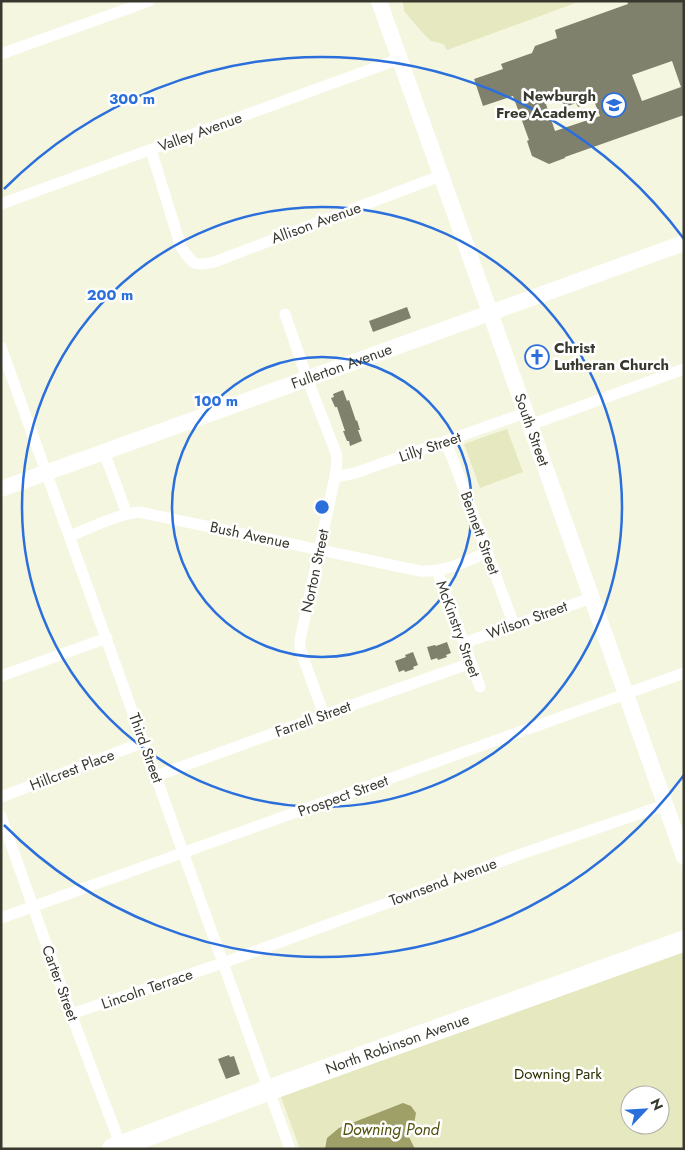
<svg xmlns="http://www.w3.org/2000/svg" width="685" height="1150" font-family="Jost,sans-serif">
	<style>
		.green { fill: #e6e8c0; fill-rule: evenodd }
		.water { fill: #9ea068 }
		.building { fill: #80816d; fill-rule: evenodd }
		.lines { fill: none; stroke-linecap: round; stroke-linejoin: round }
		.street { stroke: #fff; stroke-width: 11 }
		.secondary { stroke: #fff; stroke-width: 16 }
		.highway { stroke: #fff; stroke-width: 21 }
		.ring { fill: none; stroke: #2b6fdc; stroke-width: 2.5 }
		.labels { text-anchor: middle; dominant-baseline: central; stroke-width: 5; stroke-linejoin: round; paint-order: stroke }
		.poi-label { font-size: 15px; font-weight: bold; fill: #38382f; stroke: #fff; text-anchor: end }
		.street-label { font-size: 15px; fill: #38382f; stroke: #fff }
		.park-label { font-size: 15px; fill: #2e2e00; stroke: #fff }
		.water-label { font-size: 16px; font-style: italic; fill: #52520f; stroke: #fff }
		.centre { fill: #2b6fdc; stroke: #fff; stroke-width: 2.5 }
		.ring-label { font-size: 15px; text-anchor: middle; font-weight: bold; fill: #2b6fdc; stroke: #fff; stroke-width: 5; stroke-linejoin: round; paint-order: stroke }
	</style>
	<rect width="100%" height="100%" fill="#f5f6df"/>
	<g class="green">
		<path d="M 403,1 L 581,1 L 447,50 L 444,44 L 431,41 L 422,32 L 404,11 Z"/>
		<path d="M 507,429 L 523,472 L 480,488 L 464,444 Z"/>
		<path d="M 684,949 L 684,1149 L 300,1149 L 281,1097 ZM 630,1095 L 660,1095 L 660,1125 L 630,1125 Z"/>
	</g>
	<path class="water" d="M 403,1103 L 411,1106 L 416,1113 L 414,1124 L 409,1137 L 415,1149 L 325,1149 L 327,1138 L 339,1128 Z"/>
	<g class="building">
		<path d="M 627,1 L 684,1 L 684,115 L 565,157 L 565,158 L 549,164 L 532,156 L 527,141 L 529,140 L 513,96 L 483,106 L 474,79 L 503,69 L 501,64 L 532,53 L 535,46 L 557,38 L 555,30 L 628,4 ZM 672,61 L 681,87 L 642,101 L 632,75 ZM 542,92 L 568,106 L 576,103 L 578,107 L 594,101 L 600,116 L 555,131 Z"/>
		<path d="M 407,307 L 411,318 L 373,332 L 369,321 Z"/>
		<path d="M 343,390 L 347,401 L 349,400 L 356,421 L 357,420 L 360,430 L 358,430 L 362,441 L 350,446 L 349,441 L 347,441 L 343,431 L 345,431 L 337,407 L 335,407 L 331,398 L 334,397 L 333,394 Z"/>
		<path d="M 447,642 L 451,653 L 446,655 L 447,657 L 438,660 L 437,658 L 431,660 L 427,647 L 435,645 L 436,646 Z"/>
		<path d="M 413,652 L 418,665 L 413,667 L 414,669 L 405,672 L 404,670 L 399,672 L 395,661 L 406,657 L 405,655 Z"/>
		<path d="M 229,1055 L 230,1057 L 234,1056 L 240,1074 L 226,1079 L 218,1059 Z"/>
	</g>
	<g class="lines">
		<g class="street">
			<path d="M 1,54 L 149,1"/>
			<path d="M 151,150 L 181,247 C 193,264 193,267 214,262 L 440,176"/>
			<path d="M 1,204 L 399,59"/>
			<path d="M 285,314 L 307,378 L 336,453 L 337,461 L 335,477 L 300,640 L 300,649 L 324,715"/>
			<path d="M 1,347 L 290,1149"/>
			<path d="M 530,425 L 684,369"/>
			<path d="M 445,441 L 454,462 L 514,625"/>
			<path d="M 104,452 L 127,514"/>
			<path d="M 335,477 L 355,473 L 525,413"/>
			<path d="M 70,536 C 93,527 115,515 139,512 L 420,571 C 444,573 465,561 487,553"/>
			<path d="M 437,571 L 480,687"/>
			<path d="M 464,643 L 591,598"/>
			<path d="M 1,676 L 107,638"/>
			<path d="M 156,776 L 324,715 L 471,663"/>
			<path d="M 1,797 L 144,742"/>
			<path d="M 1,816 L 71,1014 L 122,1149"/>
			<path d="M 1,918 L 684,673"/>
			<path d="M 71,1014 L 223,963 L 521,854 L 665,805"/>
		</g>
		<g class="secondary">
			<path id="s1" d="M 379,1 L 684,857"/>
			<path id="s2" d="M 1,489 L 684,243"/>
		</g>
		<path class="highway" id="s3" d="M 112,1149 L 269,1090 L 684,941"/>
	</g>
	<g class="ring">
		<circle cx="322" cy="507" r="150"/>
		<circle cx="322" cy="507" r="300"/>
		<path d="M684 775A450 450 0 0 1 4 825M4 189A450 450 0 0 1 684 239"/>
	</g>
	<defs>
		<g id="school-ring" transform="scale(1.25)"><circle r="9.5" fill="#fff" stroke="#2b6fdc" stroke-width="1.5"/><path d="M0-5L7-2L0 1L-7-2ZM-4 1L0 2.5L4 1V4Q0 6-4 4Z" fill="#2b6fdc"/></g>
		<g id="church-ring" transform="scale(1.25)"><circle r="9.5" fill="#fff" stroke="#2b6fdc" stroke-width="1.5"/><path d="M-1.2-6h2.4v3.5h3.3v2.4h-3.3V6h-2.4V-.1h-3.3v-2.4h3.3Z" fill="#2b6fdc"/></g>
	</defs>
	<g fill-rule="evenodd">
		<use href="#school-ring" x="614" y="105"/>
		<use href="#church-ring" x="537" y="357"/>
	</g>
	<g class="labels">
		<g class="poi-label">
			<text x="596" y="96">Newburgh<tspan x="596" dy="17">Free Academy</tspan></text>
			<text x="554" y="348" text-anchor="start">Christ<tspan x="554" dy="17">Lutheran Church</tspan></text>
		</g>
		<g class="street-label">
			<text transform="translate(200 132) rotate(-20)">Valley Avenue</text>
			<text transform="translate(316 223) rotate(-20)">Allison Avenue</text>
			<text stroke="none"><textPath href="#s2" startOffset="362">Fullerton Avenue</textPath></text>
			<text stroke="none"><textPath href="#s1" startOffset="455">South Street</textPath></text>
			<text transform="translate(430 447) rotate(-19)">Lilly Street</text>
			<text transform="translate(480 533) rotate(70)">Bennett Street</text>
			<text transform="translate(250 535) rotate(12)">Bush Avenue</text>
			<text transform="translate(315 571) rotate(-78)">Norton Street</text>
			<text transform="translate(527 620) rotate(-20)">Wilson Street</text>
			<text transform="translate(458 629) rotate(70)">McKinstry Street</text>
			<text transform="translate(313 719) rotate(-20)">Farrell Street</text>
			<text transform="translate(146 748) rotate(70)">Third Street</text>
			<text transform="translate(72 770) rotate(-21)">Hillcrest Place</text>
			<text transform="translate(343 796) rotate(-20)">Prospect Street</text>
			<text transform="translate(443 882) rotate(-20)">Townsend Avenue</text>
			<text transform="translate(60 983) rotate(70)">Carter Street</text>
			<text transform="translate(147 989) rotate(-19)">Lincoln Terrace</text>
			<text stroke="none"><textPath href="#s3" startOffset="304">North Robinson Avenue</textPath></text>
		</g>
		<g class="park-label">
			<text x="558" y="1074">Downing Park</text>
		</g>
		<g class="water-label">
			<text x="391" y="1129">Downing Pond</text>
		</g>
	</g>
	<circle cx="322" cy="507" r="8" class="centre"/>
	<g class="ring-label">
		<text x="132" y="104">300 m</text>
		<text x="110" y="300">200 m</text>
		<text x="216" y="406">100 m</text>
	</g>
	<rect width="685" height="1150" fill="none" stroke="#38382f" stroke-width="5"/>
	<g transform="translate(645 1110) rotate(65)"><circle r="24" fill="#ffffff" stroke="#afafac"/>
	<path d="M0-4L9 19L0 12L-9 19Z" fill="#2b6fdc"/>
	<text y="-8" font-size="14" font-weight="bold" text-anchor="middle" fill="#38382f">N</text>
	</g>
</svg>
